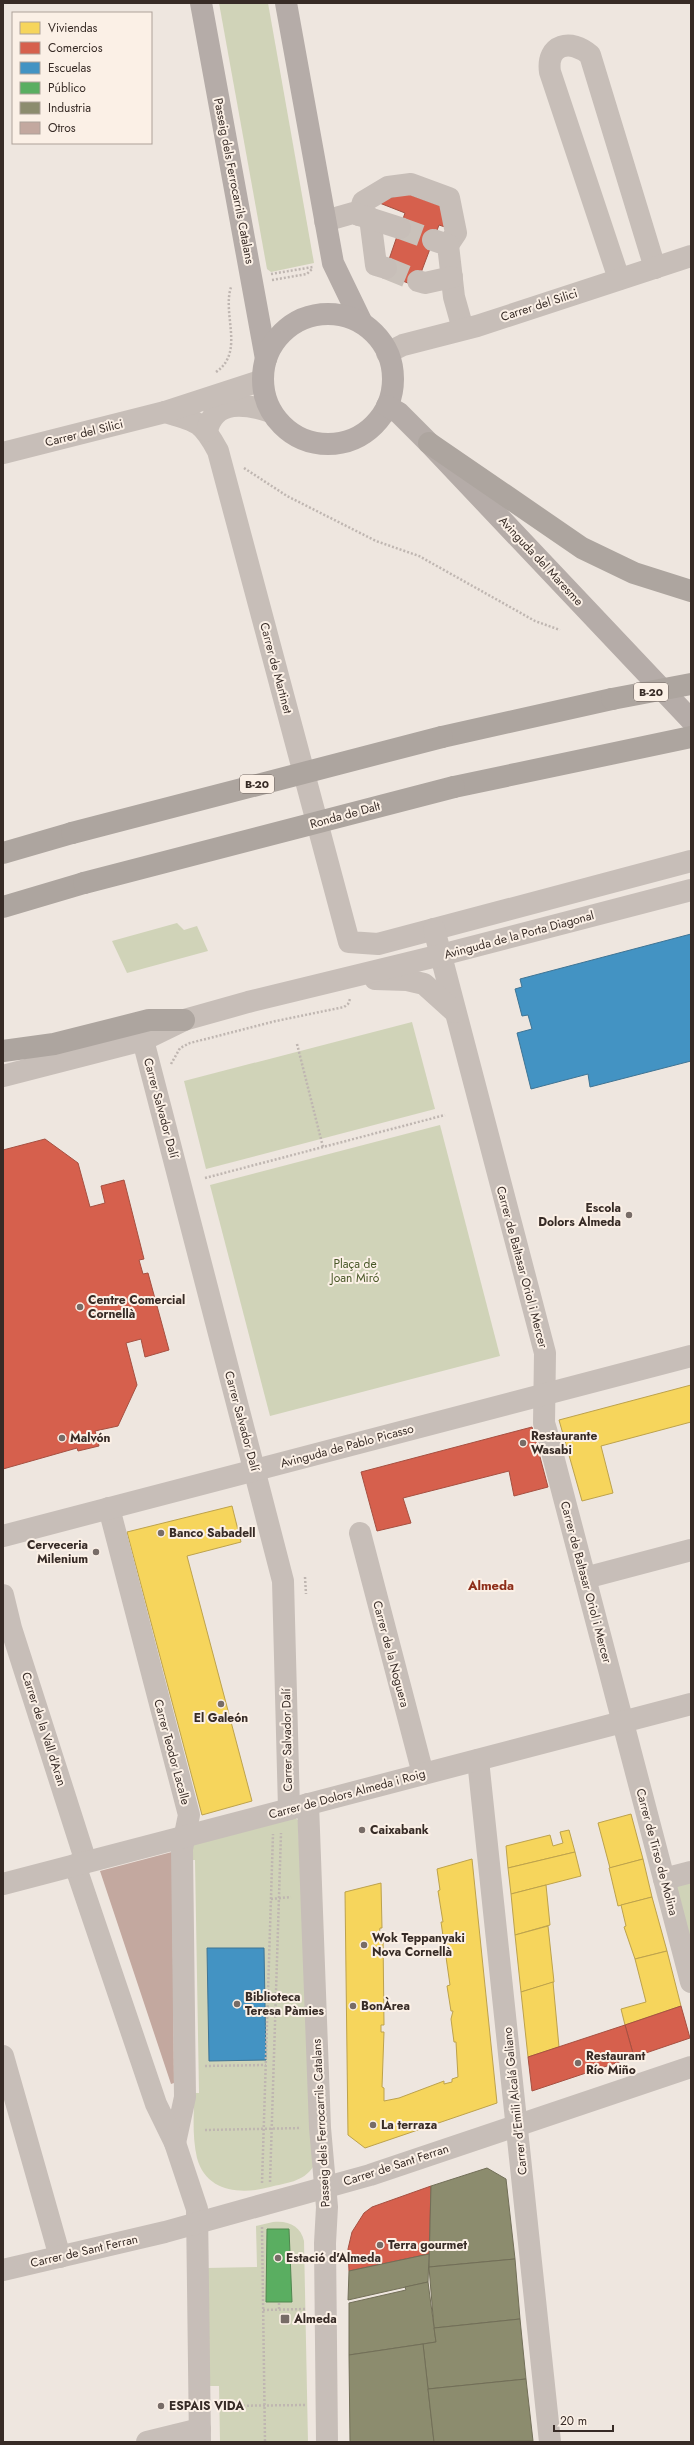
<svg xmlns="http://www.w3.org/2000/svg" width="694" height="2445" font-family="Jost,sans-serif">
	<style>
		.green { fill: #d0d3b8 }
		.homes { fill: #f6d55c; stroke: #bda24c }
		.shops { fill: #d6604d; stroke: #a65041 }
		.schools { fill: #4393c3; stroke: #3f7494 }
		.public { fill: #5aae61; stroke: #50874f }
		.industry { fill: #8c8c6e; stroke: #726f58 }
		.building { fill: #c3a89f }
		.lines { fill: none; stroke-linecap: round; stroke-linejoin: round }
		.minor-tunnel { stroke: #c9c1ba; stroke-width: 22; stroke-dasharray: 22 11; stroke-linecap: butt }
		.path { stroke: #bfb6b1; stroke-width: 2.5; stroke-dasharray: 2 2; stroke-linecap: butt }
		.minor { stroke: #c7beb8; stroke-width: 22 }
		.major { stroke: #b5aca8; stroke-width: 22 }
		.highway { stroke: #ada59f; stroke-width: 22 }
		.highway-bridge { stroke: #ada59f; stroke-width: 22 }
		.poi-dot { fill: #776c67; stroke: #fbf0e6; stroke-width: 1.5 }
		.labels { text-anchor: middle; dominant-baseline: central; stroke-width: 4; stroke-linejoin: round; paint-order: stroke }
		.shield { fill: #fbf0e6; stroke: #726660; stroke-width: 1 }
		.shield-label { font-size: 11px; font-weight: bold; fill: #372b26 }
		.street-label { font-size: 12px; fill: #372b26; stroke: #fbf0e6 }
		.poi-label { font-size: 12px; font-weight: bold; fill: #372b26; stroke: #fbf0e6; text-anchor: start }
		.park-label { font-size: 12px; fill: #495828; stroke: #fbf0e6 }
		.neighbourhood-label { font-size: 13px; font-weight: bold; fill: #8d2d19; stroke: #fbf0e6 }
	</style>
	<rect width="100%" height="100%" fill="#eee6df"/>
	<g class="green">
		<path d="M 219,3 L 268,3 L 314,263 L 271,272 L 267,269 Z"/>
		<path d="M 177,923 L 184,930 L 197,926 L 208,951 L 127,973 L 112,941 Z"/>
		<path d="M 412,1022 L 435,1109 L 206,1169 L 184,1081 Z"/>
		<path d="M 440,1125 L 500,1356 L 270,1416 L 210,1185 Z"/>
		<path d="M 295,1818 L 298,1820 L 313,2167 C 303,2182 286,2183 270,2187 C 241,2195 206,2192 197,2158 C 192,2137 194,2114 194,2093 L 199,2093 L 195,1860 L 189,1860 L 193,1843 Z"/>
		<path d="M 691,1878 L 691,1963 L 676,1884 Z"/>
		<path d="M 273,2222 C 288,2220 301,2226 304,2241 L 308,2442 L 220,2442 L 219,2386 L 208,2386 L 207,2268 L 257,2267 L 256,2226 Z"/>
	</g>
	<g class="homes">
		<path d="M 691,1385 L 691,1422 L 601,1446 L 613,1493 L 582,1501 L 559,1420 Z"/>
		<path d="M 232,1506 L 241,1542 L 187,1556 L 252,1801 L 202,1815 L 127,1532 Z"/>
		<path d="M 631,1814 L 643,1859 L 610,1868 L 598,1823 Z"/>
		<path d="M 569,1830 L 575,1852 L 508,1868 L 506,1846 L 550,1835 L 553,1846 L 563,1843 L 560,1832 Z"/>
		<path d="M 575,1852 L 581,1876 L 511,1894 L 508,1868 Z"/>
		<path d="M 472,1859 L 497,2103 L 365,2148 L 348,2135 L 345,1892 L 381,1883 L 382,1928 L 380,1928 L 379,1936 L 383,1936 L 384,2025 L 381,2025 L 381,2032 L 384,2032 L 382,2087 L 384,2088 L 384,2101 L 399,2098 L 444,2081 L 444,2084 L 452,2082 L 452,2079 L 458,2077 L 456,2042 L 454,2042 L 451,2019 L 453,2011 L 451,2011 L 447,1986 L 450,1985 L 441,1922 L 443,1922 L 438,1891 L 440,1890 L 437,1869 Z"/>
		<path d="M 643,1859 L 652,1897 L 618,1906 L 609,1868 Z"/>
		<path d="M 546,1885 L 550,1925 L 515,1935 L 511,1894 Z"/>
		<path d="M 652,1897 L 667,1951 L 635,1959 L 624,1927 L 626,1926 L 621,1905 Z"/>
		<path d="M 548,1926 L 554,1982 L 521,1992 L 515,1935 Z"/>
		<path d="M 667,1951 L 681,2006 L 625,2025 L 621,2009 L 646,2002 L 635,1959 Z"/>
		<path d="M 553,1982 L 559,2047 L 528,2057 L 521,1992 Z"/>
	</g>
	<g class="shops">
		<path d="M 406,193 L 444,207 L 448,228 L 439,225 L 416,286 L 384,274 L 405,213 L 377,202 Z"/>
		<path d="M 45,1139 L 78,1163 L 90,1207 L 105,1203 L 101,1186 L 124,1180 L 144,1259 L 139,1260 L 143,1274 L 148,1273 L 169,1350 L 145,1357 L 141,1339 L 126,1343 L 137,1385 L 118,1426 L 95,1431 L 99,1446 L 78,1451 L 77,1448 L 3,1469 L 3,1150 Z"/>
		<path d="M 532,1427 L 548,1487 L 514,1496 L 509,1471 L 403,1498 L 411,1523 L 377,1531 L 361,1472 Z"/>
		<path d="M 681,2006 L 690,2038 L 634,2057 L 625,2025 Z"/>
		<path d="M 625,2025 L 634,2057 L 532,2091 L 528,2057 Z"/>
		<path d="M 431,2186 L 429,2254 L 349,2271 L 348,2249 L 352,2232 L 364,2213 L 372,2207 Z"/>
	</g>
	<g class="schools">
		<path d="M 691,934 L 691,1061 L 590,1087 L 588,1074 L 531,1089 L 517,1033 L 532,1029 L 528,1015 L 522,1016 L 515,989 L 522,987 L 520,979 Z"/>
		<path d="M 207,1948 L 264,1948 L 266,2060 L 209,2061 Z"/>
	</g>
	<path class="public" d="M 267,2229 L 289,2229 L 292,2302 L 266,2302 Z"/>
	<g class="industry">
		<path d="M 487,2168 L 506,2179 L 515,2259 L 429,2267 L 431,2186 Z"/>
		<path d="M 429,2254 L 428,2282 L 348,2300 L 349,2271 Z"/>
		<path d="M 515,2259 L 520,2319 L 434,2328 L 429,2267 Z"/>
		<path d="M 428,2282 L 436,2342 L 349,2355 L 349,2303 L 406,2290 L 405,2287 Z"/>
		<path d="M 520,2319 L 526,2379 L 428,2389 L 423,2344 L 436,2342 L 434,2328 Z"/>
		<path d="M 423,2344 L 434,2442 L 350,2442 L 349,2355 Z"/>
		<path d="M 526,2379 L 533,2441 L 434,2442 L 428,2389 Z"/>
	</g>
	<path class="building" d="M 172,1852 L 174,2083 L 171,2084 L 100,1871 Z"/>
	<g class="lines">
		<g class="minor-tunnel">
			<path d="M 400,228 L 433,240"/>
			<path d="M 386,268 L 418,281"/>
		</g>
		<g class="path">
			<path d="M 271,274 L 313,267"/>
			<path d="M 272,280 L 307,274 L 313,268"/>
			<path d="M 216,372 C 245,352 222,315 231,287"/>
			<path d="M 244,468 L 287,496 L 376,541 L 419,556 L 535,621 L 560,630"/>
			<path d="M 297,1044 L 323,1147"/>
			<path d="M 171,1064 L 180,1048 L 190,1043 L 276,1021 L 344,1007 L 348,1004 L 350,999"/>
			<path d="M 205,1178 L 445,1115"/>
			<path d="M 305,1577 L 306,1594"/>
			<path d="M 271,1899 L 291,1897"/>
			<path d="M 205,2066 L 266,2065"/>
			<path d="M 205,2130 L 301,2128"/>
			<path d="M 270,2182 L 281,1833"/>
			<path d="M 262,2183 L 273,1834"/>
			<path d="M 262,2227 L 265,2442"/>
			<path d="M 279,2309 L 279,2302"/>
			<path d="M 263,2310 L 305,2309"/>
			<path d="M 219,2406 L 306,2405"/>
		</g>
		<g class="minor">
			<path d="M 359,215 L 363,202 L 388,187 L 411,184 L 449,198 L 456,233 L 448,245"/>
			<path d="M 370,218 L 376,265 L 386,268"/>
			<path d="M 325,221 L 353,213 L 400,228"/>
			<path d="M 433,240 L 448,245 L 454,297 L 463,329"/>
			<path d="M 619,279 L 550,72 C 546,44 571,38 590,55 L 655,268"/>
			<path d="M 418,281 L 425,283 L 452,277"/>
			<path d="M 387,353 L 403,345 L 477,326 L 691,256"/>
			<path d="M 165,412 C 197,421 202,421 218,451 L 349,942 L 378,944 L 691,861"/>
			<path d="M 207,431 C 214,398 247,404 271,412"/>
			<path d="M 3,453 L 165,412 L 263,380"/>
			<path d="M 434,929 L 545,1353 L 544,1423 L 547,1433 L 691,1982"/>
			<path d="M 375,979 L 407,980 L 424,984 L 455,1012"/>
			<path d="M 143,1040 L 283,1581 L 289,1809"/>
			<path d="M 3,1076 L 143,1040 L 184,1020 L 248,1002 L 441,955 L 691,890"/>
			<path d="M 109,1508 L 189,1815 L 182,1849 L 185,2097 L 175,2143"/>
			<path d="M 360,1533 L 423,1774"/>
			<path d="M 3,1536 L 691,1356"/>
			<path d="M 585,1578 L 691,1550"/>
			<path d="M 3,1595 L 11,1628 L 86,1862"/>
			<path d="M 478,1760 L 550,2442"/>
			<path d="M 308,1804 L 320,2128 L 327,2207 L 325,2243 L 327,2442"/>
			<path d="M 75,1865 L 156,2104 L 175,2143 L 197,2209 L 200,2442"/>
			<path d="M 664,1879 L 691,1872"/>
			<path d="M 3,1884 L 691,1704"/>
			<path d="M 3,2056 L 60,2257"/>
			<path d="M 3,2270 L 165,2232 L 370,2175 L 691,2067"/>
			<path d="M 147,2442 L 200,2429"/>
		</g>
		<g class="major">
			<path d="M 201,3 L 266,359"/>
			<path d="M 286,3 L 333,263 L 362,323"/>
			<circle cx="328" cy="379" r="65"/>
			<path d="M 387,406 L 399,413 L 429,443 L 691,720"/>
		</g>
		<g class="highway">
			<path d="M 429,443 L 582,548 L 634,573 L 691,591"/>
			<path d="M 442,737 L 612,699"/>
			<path d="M 454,787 L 691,737"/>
			<path d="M 3,853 L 72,833"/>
			<path d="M 3,907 L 84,883"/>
			<path d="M 3,1051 L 54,1044 L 149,1020 L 184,1020"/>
		</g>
		<g class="highway-bridge">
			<path d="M 612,699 L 691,684"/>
			<path d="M 72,833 L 442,737"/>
			<path d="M 84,883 L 454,787"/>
		</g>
	</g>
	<g class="poi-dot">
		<circle cx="629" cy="1215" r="4"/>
		<circle cx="80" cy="1307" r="4"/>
		<circle cx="62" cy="1438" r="4"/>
		<circle cx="523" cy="1443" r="4"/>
		<circle cx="161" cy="1533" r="4"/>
		<circle cx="96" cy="1552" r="4"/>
		<circle cx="221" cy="1704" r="4"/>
		<circle cx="362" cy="1830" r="4"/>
		<circle cx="364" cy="1945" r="4"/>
		<circle cx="237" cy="2004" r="4"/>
		<circle cx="353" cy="2006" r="4"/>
		<circle cx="578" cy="2063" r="4"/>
		<circle cx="373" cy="2125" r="4"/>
		<circle cx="380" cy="2245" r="4"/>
		<circle cx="278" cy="2258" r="4"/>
		<rect x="280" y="2314" width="10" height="10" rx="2"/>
		<circle cx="161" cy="2406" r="4"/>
	</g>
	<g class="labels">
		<g class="shield">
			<rect x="634" y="683" width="34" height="18" rx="3"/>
			<rect x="240" y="775" width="34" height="18" rx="3"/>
		</g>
		<g class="shield-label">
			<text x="651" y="692">B-20</text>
			<text x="257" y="784">B-20</text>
		</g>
		<g class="street-label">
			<text transform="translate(234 181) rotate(79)">Passeig dels Ferrocarrils Catalans</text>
			<text transform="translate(539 305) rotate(-18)">Carrer del Silici</text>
			<text transform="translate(84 433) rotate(-14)">Carrer del Silici</text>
			<text transform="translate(541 561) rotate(47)">Avinguda del Maresme</text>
			<text transform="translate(276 668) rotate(75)">Carrer de Martinet</text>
			<text transform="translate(345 815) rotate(-15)">Ronda de Dalt</text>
			<text transform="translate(519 935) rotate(-15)">Avinguda de la Porta Diagonal</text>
			<text transform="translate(161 1108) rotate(75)">Carrer Salvador Dalí</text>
			<text transform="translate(522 1267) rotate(75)">Carrer de Baltasar Oriol i Mercer</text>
			<text transform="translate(242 1421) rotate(75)">Carrer Salvador Dalí</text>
			<text transform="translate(347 1446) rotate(-15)">Avinguda de Pablo Picasso</text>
			<text transform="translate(586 1582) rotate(75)">Carrer de Baltasar Oriol i Mercer</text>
			<text transform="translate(391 1654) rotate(75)">Carrer de la Noguera</text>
			<text transform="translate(44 1729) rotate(72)">Carrer de la Vall d'Aran</text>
			<text transform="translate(287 1740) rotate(-91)">Carrer Salvador Dalí</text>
			<text transform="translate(172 1752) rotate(75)">Carrer Teodor Lacalle</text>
			<text transform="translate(347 1794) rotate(-15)">Carrer de Dolors Almeda i Roig</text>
			<text transform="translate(657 1852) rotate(75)">Carrer de Tirso de Molina</text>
			<text transform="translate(515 2101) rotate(-96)">Carrer d'Emili Alcalá Galiano</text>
			<text transform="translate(321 2123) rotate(-93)">Passeig dels Ferrocarrils Catalans</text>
			<text transform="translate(396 2165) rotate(-18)">Carrer de Sant Ferran</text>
			<text transform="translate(84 2251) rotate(-13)">Carrer de Sant Ferran</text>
		</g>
		<g class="poi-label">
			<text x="621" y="1208" text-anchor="end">Escola<tspan x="621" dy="14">Dolors Almeda</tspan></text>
			<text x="88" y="1300">Centre Comercial<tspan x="88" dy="14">Cornellà</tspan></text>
			<text x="531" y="1436">Restaurante<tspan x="531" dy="14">Wasabi</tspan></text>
			<text x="70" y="1438">Malvón</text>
			<text x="169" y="1533">Banco Sabadell</text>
			<text x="88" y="1545" text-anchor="end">Cerveceria<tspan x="88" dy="14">Milenium</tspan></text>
			<text x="221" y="1718" text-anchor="middle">El Galeón</text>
			<text x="370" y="1830">Caixabank</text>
			<text x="372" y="1938">Wok Teppanyaki<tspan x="372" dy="14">Nova Cornellà</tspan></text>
			<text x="245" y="1997">Biblioteca<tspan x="245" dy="14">Teresa Pàmies</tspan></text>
			<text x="361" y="2006">BonÀrea</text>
			<text x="586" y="2056">Restaurant<tspan x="586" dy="14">Río Miño</tspan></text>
			<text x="381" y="2125">La terraza</text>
			<text x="388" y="2245">Terra gourmet</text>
			<text x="286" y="2258">Estació d'Almeda</text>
			<text x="294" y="2319">Almeda</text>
			<text x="169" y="2406">ESPAIS VIDA</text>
		</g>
		<g class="park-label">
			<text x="355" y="1264">Plaça de<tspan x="355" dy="14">Joan Miró</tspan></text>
		</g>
		<g class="neighbourhood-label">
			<text x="491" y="1585">Almeda</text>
		</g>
	</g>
	<rect width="694" height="2445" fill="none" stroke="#372b26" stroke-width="8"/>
	<rect x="12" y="12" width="140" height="132" fill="#fbf0e6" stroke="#ada199"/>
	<rect x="20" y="22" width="20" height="12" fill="#f6d55c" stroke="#ada199"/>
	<text x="48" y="32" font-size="12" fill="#372b26">Viviendas</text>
	<rect x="20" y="42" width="20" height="12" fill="#d6604d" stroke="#ada199"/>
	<text x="48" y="52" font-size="12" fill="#372b26">Comercios</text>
	<rect x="20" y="62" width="20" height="12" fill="#4393c3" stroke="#ada199"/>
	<text x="48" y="72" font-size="12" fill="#372b26">Escuelas</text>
	<rect x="20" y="82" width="20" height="12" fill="#5aae61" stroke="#ada199"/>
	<text x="48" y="92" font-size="12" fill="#372b26">Público</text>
	<rect x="20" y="102" width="20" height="12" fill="#8c8c6e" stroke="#ada199"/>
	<text x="48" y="112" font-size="12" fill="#372b26">Industria</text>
	<rect x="20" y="122" width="20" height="12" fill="#c3a89f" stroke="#ada199"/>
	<text x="48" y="132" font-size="12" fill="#372b26">Otros</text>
	<path d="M554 2425v6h59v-6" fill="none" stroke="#372b26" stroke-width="2"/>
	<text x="560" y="2425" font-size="12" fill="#372b26" stroke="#fbf0e6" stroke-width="3" paint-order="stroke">20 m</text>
</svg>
